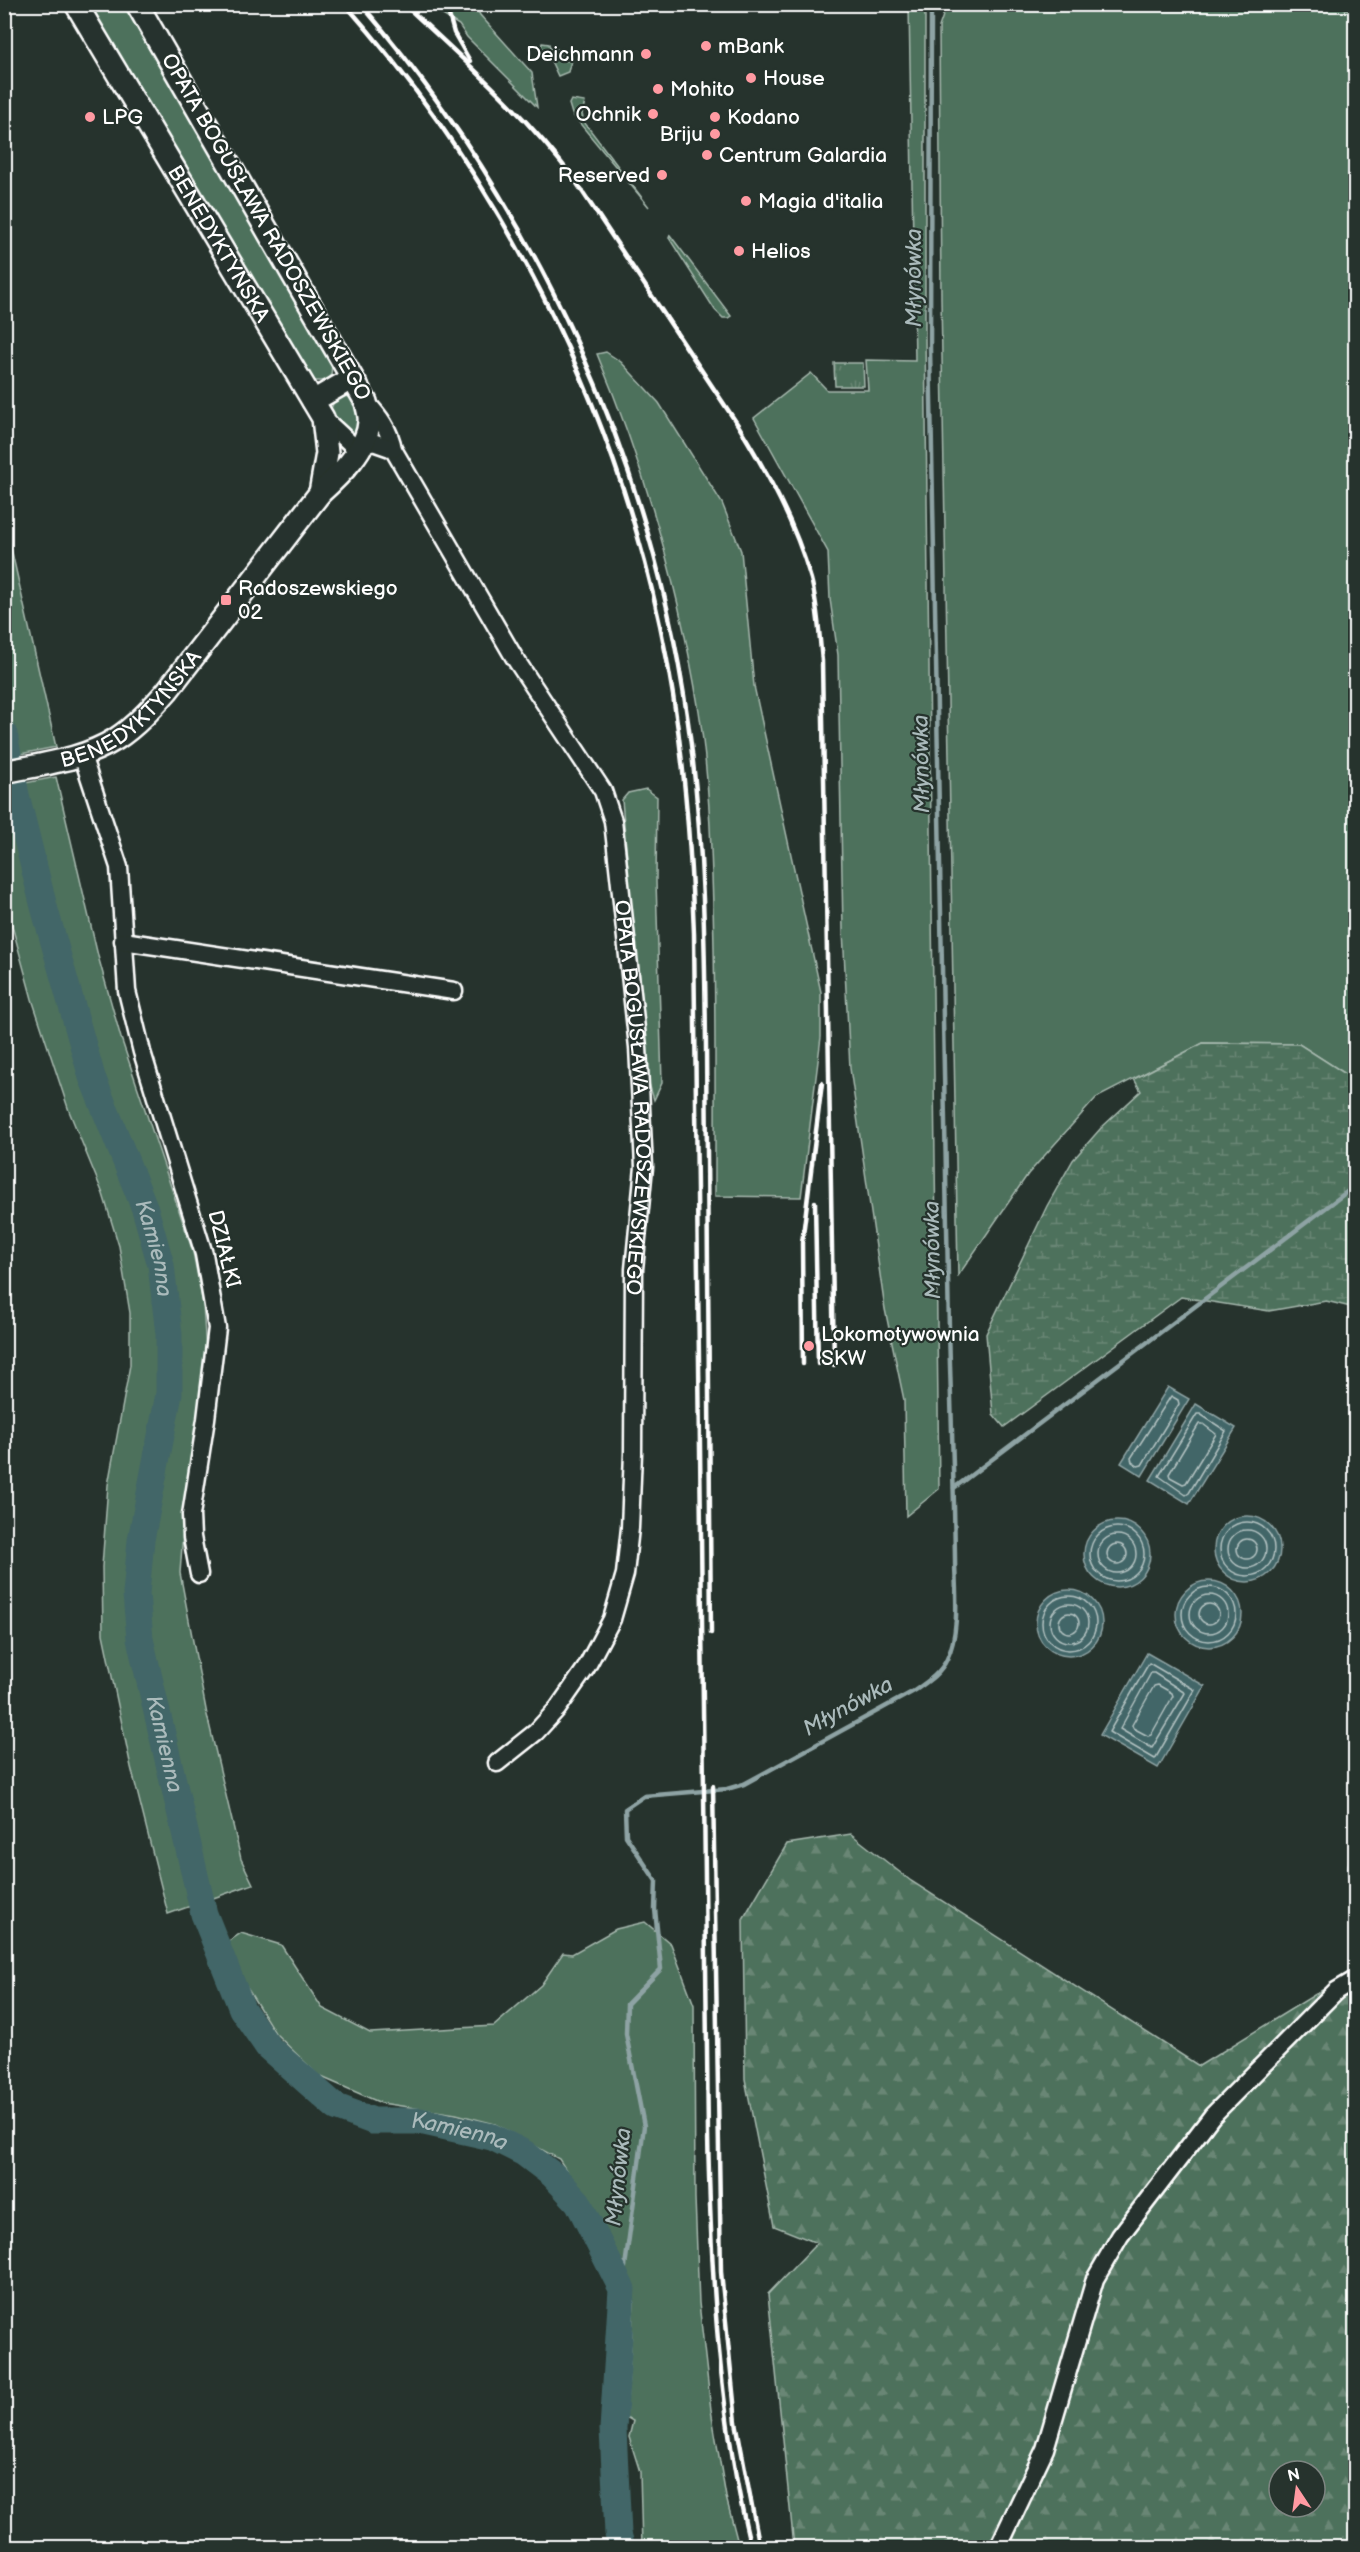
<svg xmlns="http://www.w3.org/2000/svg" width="1360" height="2552" font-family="'Balsamiq Sans',sans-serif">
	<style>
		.grass { fill: #4e715c; stroke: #a6b8ae; stroke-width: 1.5 }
		.forest { fill: url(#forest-firs); stroke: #a6b8ae; stroke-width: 1.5; fill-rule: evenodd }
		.wetland { fill: url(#wetland-marsh); stroke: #a6b8ae; stroke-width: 1.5 }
		.park { fill: url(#park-tufts); stroke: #a6b8ae; stroke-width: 1.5 }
		.water { fill: #426667; stroke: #8ea3a4; stroke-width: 1.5 }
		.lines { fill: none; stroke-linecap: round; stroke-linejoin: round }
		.shore { stroke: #b3c2c2; stroke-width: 1.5 }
		.stream { stroke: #8ea3a4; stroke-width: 4.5 }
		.river { stroke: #426667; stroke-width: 27 }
		.minor-casing { stroke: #fff; stroke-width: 21 }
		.tertiary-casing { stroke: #fff; stroke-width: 26 }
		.minor { stroke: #26332d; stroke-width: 16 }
		.tertiary { stroke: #26332d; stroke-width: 21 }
		.rail { stroke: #fff; stroke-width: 4.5 }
		.poi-dot { fill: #ff9aa2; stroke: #26332d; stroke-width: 2 }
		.labels { text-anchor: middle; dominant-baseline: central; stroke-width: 4.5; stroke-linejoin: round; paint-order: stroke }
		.poi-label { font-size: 21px; fill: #fff; stroke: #26332d; text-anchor: start }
		.street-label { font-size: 21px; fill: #fff; stroke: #26332d }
		.water-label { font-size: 22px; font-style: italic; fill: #aababb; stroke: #26332d }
	</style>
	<defs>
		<pattern id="forest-firs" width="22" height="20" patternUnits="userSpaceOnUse" patternTransform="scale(1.5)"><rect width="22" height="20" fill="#4e715c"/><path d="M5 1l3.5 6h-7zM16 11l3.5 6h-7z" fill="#698674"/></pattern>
		<pattern id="wetland-marsh" width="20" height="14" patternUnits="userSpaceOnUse" patternTransform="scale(1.5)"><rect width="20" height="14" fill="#4e715c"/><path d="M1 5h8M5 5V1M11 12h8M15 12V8" fill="none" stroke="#698674"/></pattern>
		<pattern id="park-tufts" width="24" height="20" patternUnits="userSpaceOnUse" patternTransform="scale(1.5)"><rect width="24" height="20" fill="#4e715c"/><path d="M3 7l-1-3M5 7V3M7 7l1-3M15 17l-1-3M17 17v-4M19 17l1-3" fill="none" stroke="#698674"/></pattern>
	</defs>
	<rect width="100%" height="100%" fill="#26332d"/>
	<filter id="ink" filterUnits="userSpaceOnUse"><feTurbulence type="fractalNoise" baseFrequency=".0167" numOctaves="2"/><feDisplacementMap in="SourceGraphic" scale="12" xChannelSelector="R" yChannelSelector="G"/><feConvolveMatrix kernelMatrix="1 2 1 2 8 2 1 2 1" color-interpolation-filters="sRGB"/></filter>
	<g filter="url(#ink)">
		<g class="grass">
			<path d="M 947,4 L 1336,4 L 1356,14 L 1355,1080 L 1299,1044 L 1203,1043 L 1096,1098 L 1028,1174 L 958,1276 L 941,298 L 939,27 Z"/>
			<path d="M 95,5 L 127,5 L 332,364 L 331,376 L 326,381 L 313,381 L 92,11 Z"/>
			<path d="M 437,5 L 475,5 L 480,15 L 532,73 L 537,107 L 467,37 L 459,25 L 441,14 Z"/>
			<path d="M 909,5 L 925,5 L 925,335 L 939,1489 L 906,1516 L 904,1400 L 885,1309 L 850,1068 L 843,931 L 838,655 L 830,599 L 828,552 L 754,418 L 811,373 L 827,390 L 868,390 L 866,360 L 915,361 Z"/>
			<path d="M 542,43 L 549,44 L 550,48 L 561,50 L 560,60 L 571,61 L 568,72 L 558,76 L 551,61 L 541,47 Z"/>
			<path d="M 571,100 L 585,102 L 582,114 L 584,122 L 649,207 L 572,114 L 569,104 Z"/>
			<path d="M 670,235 L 731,316 L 728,318 L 723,318 L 715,310 L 669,238 Z"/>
			<path d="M 606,352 L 621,362 L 659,403 L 722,503 L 741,551 L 754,686 L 821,992 L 821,1037 L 801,1197 L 715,1196 C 715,1099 716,1002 713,906 C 711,841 709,775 699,711 C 679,589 645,468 597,354 Z"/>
			<path d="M 342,396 L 350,397 C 361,407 361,425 356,438 L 330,411 L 335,399 Z"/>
			<path d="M 4,517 L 56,747 L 5,757 L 4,757 Z"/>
			<path d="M 56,777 L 98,956 L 121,1038 L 193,1252 L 203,1304 L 206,1352 L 184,1519 L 180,1573 L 207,1715 L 241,1859 L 253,1884 L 168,1914 L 131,1767 L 103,1634 L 102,1567 L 108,1485 L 130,1365 L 130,1313 L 119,1246 L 103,1194 L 69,1111 L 32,999 L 5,900 L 4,787 Z"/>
			<path d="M 646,789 L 657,797 L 656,881 L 662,1083 L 654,1100 L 645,1070 L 622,800 L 628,793 Z"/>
			<path d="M 645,1922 L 671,1944 L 694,2005 L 695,2198 L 699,2303 L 711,2410 L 726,2497 L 739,2547 L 642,2547 L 640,2472 L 629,2437 L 633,2421 L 626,2417 L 634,2301 L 610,2239 L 559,2159 L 495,2124 L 456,2114 L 381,2103 L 319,2076 L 275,2033 L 241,1978 L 227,1942 L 241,1933 L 281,1945 L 322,2008 L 370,2033 L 494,2026 L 541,1985 L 563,1953 L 572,1954 L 616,1929 Z"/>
		</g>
		<path class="forest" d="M 851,1834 L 911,1881 L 1199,2066 L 1327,1987 L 1341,1995 L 1355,1987 L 1355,2547 L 794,2547 L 768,2294 L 817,2243 L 774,2226 L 745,2079 L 743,1919 L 787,1844 ZM 1279,2471 L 1315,2471 L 1315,2507 L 1279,2507 Z"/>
		<path class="wetland" d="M 1203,1043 L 1299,1044 L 1355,1080 L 1355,1308 L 1326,1301 L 1269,1311 L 1181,1297 L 1004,1427 L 993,1414 L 986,1334 L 1047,1206 L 1073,1160 L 1101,1128 L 1141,1091 L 1134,1079 Z"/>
		<path class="park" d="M 834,363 L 863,363 L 864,386 L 835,386 Z"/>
		<g class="water">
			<path d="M 1168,1387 L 1189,1399 L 1142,1476 L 1121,1463 Z"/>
			<path d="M 1196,1404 L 1236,1428 L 1189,1504 L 1150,1480 Z"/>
			<circle cx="1247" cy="1549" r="33"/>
			<circle cx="1117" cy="1554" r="33"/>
			<circle cx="1209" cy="1614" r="33"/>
			<circle cx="1069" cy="1623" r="33"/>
			<path d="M 1147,1653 L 1205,1686 L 1158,1768 L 1100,1735 Z"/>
			<path d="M 1355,1846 L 1355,1895 C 1345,1879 1346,1862 1355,1846 Z"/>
		</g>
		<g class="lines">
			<g class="shore">
				<path d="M 1171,1396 L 1178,1400 L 1179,1404 L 1142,1465 L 1138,1466 L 1132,1462 L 1131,1458 Z"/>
				<path d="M 1197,1414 L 1200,1414 L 1226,1431 L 1189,1493 L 1186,1495 L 1159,1476 Z"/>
				<path d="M 1199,1424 L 1203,1424 L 1216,1434 L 1186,1483 L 1183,1484 L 1170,1477 L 1169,1474 Z"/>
				<circle cx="1247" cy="1549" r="27"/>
				<circle cx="1117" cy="1554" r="27"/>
				<circle cx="1247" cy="1549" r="19"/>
				<circle cx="1117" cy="1554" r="19"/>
				<circle cx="1247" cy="1549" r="10"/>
				<circle cx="1117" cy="1554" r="10"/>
				<circle cx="1209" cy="1614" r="27"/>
				<circle cx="1209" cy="1614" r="19"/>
				<circle cx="1069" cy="1623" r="27"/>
				<circle cx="1069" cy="1623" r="19"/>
				<circle cx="1209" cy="1614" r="10"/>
				<circle cx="1069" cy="1623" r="10"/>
				<path d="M 1149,1663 L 1195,1690 L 1155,1759 L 1109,1732 Z"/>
				<path d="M 1151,1673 L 1154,1673 L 1185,1693 L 1152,1748 L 1120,1729 Z"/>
				<path d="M 1158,1685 L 1172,1693 L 1173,1696 L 1151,1735 L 1148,1736 L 1133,1728 L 1132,1725 L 1154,1686 Z"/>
			</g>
			<g class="stream">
				<path d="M 954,1488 L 1356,1185"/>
				<path d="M 622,2289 L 644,2126 L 626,2034 L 627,2004 L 661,1969 L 655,1909 L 656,1881 L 626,1836 L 625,1809 L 644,1796 L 727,1789 L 744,1784 L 914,1691 C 927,1682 940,1674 947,1659 C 961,1630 955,1590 955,1559 C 954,1482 951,1405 949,1329 L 930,348 L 931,4"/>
			</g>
			<path class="river" id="s1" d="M 4,734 L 16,795 L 44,907 L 92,1077 L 145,1209 L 161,1265 L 169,1334 L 169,1394 L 141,1540 L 136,1594 L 140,1639 L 204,1914 L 242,2009 L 268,2047 L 336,2107 L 373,2121 L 420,2121 L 492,2137 L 524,2153 L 553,2175 L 578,2202 L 622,2289 L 613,2429 L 618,2534 L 622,2548"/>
			<g class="minor-casing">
				<g id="minor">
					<path id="s2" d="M 366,402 C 379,416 390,430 393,449 L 514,657 L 603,791 L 613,821 L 638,1047 L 644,1167 L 634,1269 L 633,1453 L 630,1528 L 625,1574 L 612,1619 L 586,1668 L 558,1708 L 536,1732 L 497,1763"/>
					<path d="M 323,418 L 351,444 L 360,447 L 373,442 L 393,449"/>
					<path d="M 82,755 L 119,867 L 127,991 L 142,1052 L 204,1254 L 217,1328 L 206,1419 L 191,1515 L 192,1537 L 199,1574"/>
					<path d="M 123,941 L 454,991"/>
					<path d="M 998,2548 L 1045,2449 L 1095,2279 L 1120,2236 L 1212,2116 L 1336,1991 L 1356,1979"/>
				</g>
			</g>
			<g class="tertiary-casing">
				<g id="tertiary">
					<path id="s3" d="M 76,4 L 323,418 L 327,453 L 320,493"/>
					<path d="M 313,401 L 351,379"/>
					<path id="s4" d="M 4,772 C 42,764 83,760 116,739 C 136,726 152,708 167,691 L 320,493 C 339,476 368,448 369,422 C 370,416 367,408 366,402 L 137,4"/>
				</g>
			</g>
			<use href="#minor" class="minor"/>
			<use href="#tertiary" class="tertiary"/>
			<g class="rail">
				<path d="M 345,4 C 500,179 611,397 660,625 C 682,727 690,829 694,933 L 708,2135 C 711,2274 718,2412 751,2548"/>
				<path d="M 361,4 C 535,207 651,457 688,722 C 708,864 705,1008 707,1151 C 708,1312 710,1472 711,1633"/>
				<path d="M 404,4 C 464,60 527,115 576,182 L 738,425 C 768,474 795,523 811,579 C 818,605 819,633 822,661 L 834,1365"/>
				<path d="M 446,4 L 454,33 L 470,61"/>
				<path d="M 815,1202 L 818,1364"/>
				<path d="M 803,1364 L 802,1243 L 822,1083"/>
				<path d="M 713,1786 L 721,2272 L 736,2422 L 760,2548"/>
			</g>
		</g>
	</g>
	<g class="poi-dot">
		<circle cx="706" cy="46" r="6"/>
		<circle cx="646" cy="54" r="6"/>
		<circle cx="751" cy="78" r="6"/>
		<circle cx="658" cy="89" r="6"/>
		<circle cx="653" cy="114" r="6"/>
		<circle cx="90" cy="117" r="6"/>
		<circle cx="715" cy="117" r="6"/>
		<circle cx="715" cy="134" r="6"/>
		<circle cx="707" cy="155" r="6"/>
		<circle cx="662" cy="175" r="6"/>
		<circle cx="746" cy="201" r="6"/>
		<circle cx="739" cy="251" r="6"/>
		<rect x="220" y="594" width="12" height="12" rx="3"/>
		<circle cx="809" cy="1346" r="6"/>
	</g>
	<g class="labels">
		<g class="poi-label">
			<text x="718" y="46">mBank</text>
			<text x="634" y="54" text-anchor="end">Deichmann</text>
			<text x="763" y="78">House</text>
			<text x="670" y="89">Mohito</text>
			<text x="641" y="114" text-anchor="end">Ochnik</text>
			<text x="102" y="117">LPG</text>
			<text x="727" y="117">Kodano</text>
			<text x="703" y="134" text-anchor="end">Briju</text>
			<text x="719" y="155">Centrum Galardia</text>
			<text x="650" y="175" text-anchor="end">Reserved</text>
			<text x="758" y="201">Magia d'italia</text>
			<text x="751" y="251">Helios</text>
			<text x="238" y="588">Radoszewskiego<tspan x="238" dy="24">02</tspan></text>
			<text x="821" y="1334">Lokomotywownia<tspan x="821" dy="24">SKW</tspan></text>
		</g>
		<g class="street-label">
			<text transform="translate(266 227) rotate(60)">OPATA BOGUSŁAWA RADOSZEWSKIEGO</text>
			<text stroke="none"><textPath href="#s3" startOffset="279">BENEDYKTYŃSKA</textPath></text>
			<text stroke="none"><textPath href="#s4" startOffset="147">BENEDYKTYŃSKA</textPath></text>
			<text stroke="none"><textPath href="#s2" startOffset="766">OPATA BOGUSŁAWA RADOSZEWSKIEGO</textPath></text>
			<text transform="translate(224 1249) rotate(76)">DZIAŁKI</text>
		</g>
		<g class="water-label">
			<text transform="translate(914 278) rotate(-90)">Młynówka</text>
			<text transform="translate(922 764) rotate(-91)">Młynówka</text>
			<text stroke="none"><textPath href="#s1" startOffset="537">Kamienna</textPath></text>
			<text transform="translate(933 1250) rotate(-91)">Młynówka</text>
			<text transform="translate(848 1707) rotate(-29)">Młynówka</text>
			<text stroke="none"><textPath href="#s1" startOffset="1040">Kamienna</textPath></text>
			<text stroke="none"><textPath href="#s1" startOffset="1581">Kamienna</textPath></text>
			<text transform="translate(619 2177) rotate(-84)">Młynówka</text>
		</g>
	</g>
	<rect width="1360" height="2552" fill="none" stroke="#26332d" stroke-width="24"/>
	<rect x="12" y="12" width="1336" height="2528" fill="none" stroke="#fff" stroke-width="2" filter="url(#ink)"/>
	<g transform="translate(1297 2489) rotate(347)"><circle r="28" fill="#26332d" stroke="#7d8581" stroke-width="1.5"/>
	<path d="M0-4.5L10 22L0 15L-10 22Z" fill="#ff9aa2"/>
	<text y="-9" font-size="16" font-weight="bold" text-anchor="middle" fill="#ffffff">N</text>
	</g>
</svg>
